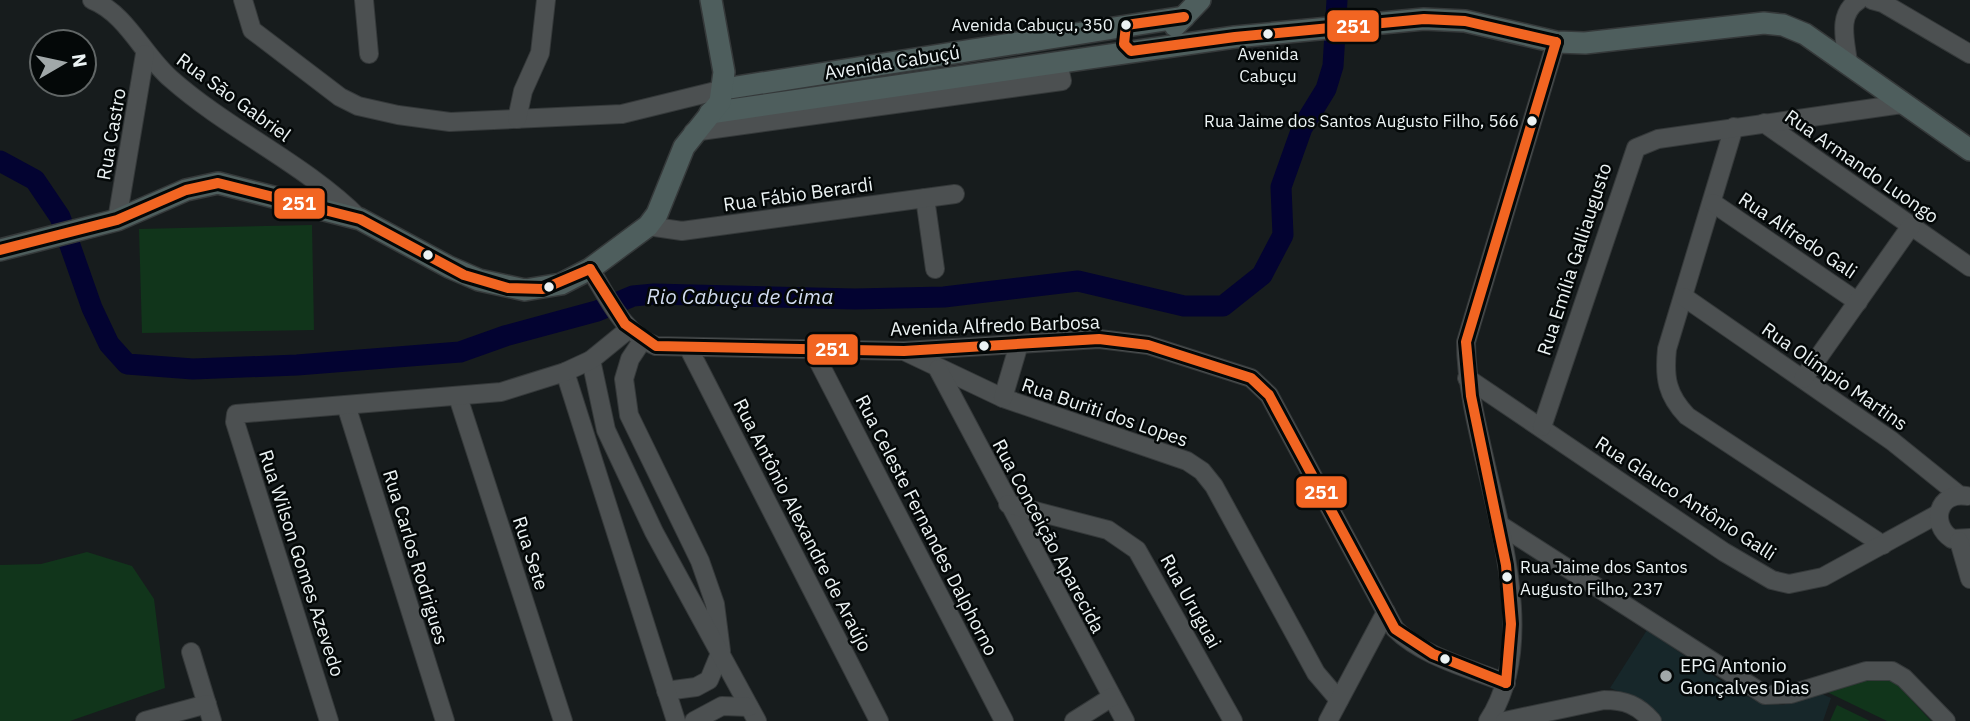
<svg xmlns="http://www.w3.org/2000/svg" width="1970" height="721" font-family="'IBM Plex Sans',sans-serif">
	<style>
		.built { fill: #17272a }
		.green { fill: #11351b }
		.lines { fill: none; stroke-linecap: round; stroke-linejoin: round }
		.river { stroke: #030331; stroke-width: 21 }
		.minor-casing { stroke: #35393a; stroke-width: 20 }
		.major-casing { stroke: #35393a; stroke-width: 24 }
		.minor { stroke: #4c5051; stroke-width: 18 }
		.major { stroke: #4e5e5d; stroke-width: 21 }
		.bus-1-casing { stroke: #040808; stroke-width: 16 }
		.bus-1 { stroke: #f26522; stroke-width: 10 }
		.bus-dot { fill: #ecf3f4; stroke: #040808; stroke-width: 2.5 }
		.poi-dot { fill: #a1a8a9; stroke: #040808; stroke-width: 2.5 }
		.labels { text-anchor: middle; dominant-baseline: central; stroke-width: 5; stroke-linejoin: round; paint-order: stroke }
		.bus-label { font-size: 17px; fill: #ecf3f4; stroke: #040808; text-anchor: end }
		.street-label { font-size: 19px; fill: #ecf3f4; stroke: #040808 }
		.poi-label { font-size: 19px; fill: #ecf3f4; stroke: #040808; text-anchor: start }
		.water-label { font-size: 21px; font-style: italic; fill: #d2dcf1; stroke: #040808 }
		.line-badge { stroke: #040808; stroke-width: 2.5 }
		.badge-label { font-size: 19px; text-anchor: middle; font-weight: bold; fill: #fff }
	</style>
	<rect width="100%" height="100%" fill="#171c1d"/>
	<path class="built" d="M 1647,630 L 1736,691 L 1761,703 L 1783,705 L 1817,692 L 1831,698 L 1823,721 L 1659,721 L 1643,701 L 1610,688 Z"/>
	<g class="green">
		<path d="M 312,225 L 314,330 L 142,333 L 139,229 Z"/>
		<path d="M 87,552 L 132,566 L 154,599 L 165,688 L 70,721 L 0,721 L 0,565 L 41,564 Z"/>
		<path d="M 1857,677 L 1893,680 L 1931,721 L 1887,721 L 1825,691 Z"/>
		<path d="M 1837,705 L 1870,721 L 1830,721 Z"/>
	</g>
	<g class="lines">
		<path class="river" d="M 0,161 L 35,180 L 60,217 L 92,308 L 109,344 L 127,364 L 193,369 L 297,365 L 460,352 L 505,336 L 597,311 L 633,296 L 654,294 L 855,299 L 944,297 L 1078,281 L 1184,306 L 1223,306 L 1262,275 L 1283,235 L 1281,187 L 1302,128 L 1326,89 L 1333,66 L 1337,0"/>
		<g class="minor-casing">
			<g id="minor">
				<path d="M 92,0 C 127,14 143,55 171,79 C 230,131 304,163 360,219"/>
				<path d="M 243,0 L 252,30 L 340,97 L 358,106 L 398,115 L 450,122 L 622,114 L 724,89"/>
				<path d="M 364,0 L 369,54"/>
				<path d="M 1872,0 L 1883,3 L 1970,54"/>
				<path d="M 1848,62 C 1845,39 1837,14 1859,0"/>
				<path d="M 517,119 L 523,91 L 540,53 L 546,0"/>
				<path d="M 1764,123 L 1970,267"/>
				<path d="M 1734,127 L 1667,349 C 1664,378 1667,395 1687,416 L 1883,545"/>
				<path d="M 693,132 L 1062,81 L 1058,62"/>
				<path d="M 925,198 L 935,269"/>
				<path d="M 1713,203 L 1858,302"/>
				<path d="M 117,220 L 145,54"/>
				<path d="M 648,226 L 682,231 L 955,194"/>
				<path d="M 590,269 C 608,297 623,334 656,346 L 904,351 L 1099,339 L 1148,345 L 1251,378 L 1269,395 L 1395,629 C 1423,657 1469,668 1506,683"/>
				<path d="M 1684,297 L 1892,441 L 1959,495"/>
				<path d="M 642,341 L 630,359 L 624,379 L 629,415 L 700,561 L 715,604 L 721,651 L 709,680 L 696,687 L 666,691"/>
				<path d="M 689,349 L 879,721"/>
				<path d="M 812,349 L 1004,721"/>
				<path d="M 904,351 L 1003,398 L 1187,461 L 1202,471 L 1214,486 L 1316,673 L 1339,700"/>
				<path d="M 591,360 L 606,430 L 654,532 L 757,721"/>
				<path d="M 938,369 L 1125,721"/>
				<path d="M 565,372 L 676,721"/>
				<path d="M 1467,378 L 1724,552 L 1772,580 L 1789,584 L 1823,577 L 1938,514"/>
				<path d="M 1803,379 L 1911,226"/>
				<path d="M 458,397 L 563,721"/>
				<path d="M 1003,398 L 1019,344"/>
				<path d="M 346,405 L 445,721"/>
				<path d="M 1542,427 L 1636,148 L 1658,139 L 1902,104"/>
				<path d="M 1967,496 C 1938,491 1929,524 1952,539 L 1970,538"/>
				<path d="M 1008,504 L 1108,530 L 1137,550 L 1233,721"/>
				<path d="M 1500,525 L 1765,695 L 1791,694 L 1866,671 L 1892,671 L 1904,678 L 1946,721"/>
				<path d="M 1959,541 L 1970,579"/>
				<path d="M 191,652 L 212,721"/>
				<path d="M 145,721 L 207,704"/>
				<path d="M 329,721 L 235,422 L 236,414 L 501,392 L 565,372 L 591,360 L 629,329"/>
				<path d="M 694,721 L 722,706 L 749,707"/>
				<path d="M 1074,721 L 1112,697"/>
				<path d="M 1328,721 L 1386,612"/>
				<path d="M 1488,721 C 1554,620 1466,453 1466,342 L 1556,42"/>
				<path d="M 1505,721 L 1604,700 C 1625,700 1638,705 1652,721"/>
			</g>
		</g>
		<g class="major-casing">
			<g id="major">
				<path d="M 1175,26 L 1200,0"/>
				<path d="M 724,89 L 1184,17"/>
				<path d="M 710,113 L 1235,37 L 1424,19 L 1465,21 L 1556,42 L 1585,43 L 1764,23 L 1783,25 L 1805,34 L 1970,150"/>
				<path d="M 0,250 L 117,220 L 186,190 L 218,183 L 360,219 L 449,267 L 479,280 L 525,290 L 561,284 L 590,269 L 648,226 L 657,214 L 684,147 L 720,102 L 724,72 L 711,0"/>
			</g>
		</g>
		<use href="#minor" class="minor"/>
		<use href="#major" class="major"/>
		<g class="bus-1-casing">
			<g id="bus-1">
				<path d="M 1184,17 L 1126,25 L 1124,44 L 1131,51 L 1235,37 L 1424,19 L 1465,21 L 1556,42"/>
				<path d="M 0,250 L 117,220 L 186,190 L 218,183 L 360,219 L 464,275 L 508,288 L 543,289 L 590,269"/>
				<path d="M 590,269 L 625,324 L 656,346 L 904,351 L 1099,339 L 1148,345 L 1251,378 L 1269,395 L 1395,629 L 1433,654 L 1506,683"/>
				<path d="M 1506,683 L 1511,624 L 1506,565 L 1471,396 L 1466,342 L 1556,42"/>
			</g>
		</g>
		<use href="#bus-1" class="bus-1"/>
	</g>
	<g class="bus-dot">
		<circle cx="1126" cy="25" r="6"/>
		<circle cx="1268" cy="34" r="6"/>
		<circle cx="1532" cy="121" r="6"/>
		<circle cx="428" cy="255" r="6"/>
		<circle cx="549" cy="287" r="6"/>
		<circle cx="984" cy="346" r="6"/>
		<circle cx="1507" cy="577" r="6"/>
		<circle cx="1445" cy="659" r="6"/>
	</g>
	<circle class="poi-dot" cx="1666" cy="676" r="7"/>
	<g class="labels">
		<g class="bus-label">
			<text x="1113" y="25">Avenida Cabuçu, 350</text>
			<text x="1268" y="54" text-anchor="middle">Avenida<tspan x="1268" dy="22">Cabuçu</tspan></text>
			<text x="1519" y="121">Rua Jaime dos Santos Augusto Filho, 566</text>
			<text x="1520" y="567" text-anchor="start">Rua Jaime dos Santos<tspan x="1520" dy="22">Augusto Filho, 237</tspan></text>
		</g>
		<g class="street-label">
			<text transform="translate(892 62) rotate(-9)">Avenida Cabuçú</text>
			<text transform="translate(234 97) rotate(36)">Rua São Gabriel</text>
			<text transform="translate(111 134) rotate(-80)">Rua Castro</text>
			<text transform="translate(1862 166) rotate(35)">Rua Armando Luongo</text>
			<text transform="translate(798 194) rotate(-8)">Rua Fábio Berardi</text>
			<text transform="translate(1798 235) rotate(34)">Rua Alfredo Gali</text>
			<text transform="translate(1574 259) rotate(-72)">Rua Emília Galliaugusto</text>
			<text transform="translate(995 325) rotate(-2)">Avenida Alfredo Barbosa</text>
			<text transform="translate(1835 376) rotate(35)">Rua Olímpio Martins</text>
			<text transform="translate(1105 412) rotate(19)">Rua Buriti dos Lopes</text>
			<text transform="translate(1686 498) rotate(33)">Rua Glauco Antônio Galli</text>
			<text transform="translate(803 525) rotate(63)">Rua Antônio Alexandre de Araújo</text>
			<text transform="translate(927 525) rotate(63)">Rua Celeste Fernandes Dalphorno</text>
			<text transform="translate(1049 536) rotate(62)">Rua Conceição Aparecida</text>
			<text transform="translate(531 553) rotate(72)">Rua Sete</text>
			<text transform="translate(416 557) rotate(73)">Rua Carlos Rodrigues</text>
			<text transform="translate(302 563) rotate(72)">Rua Wilson Gomes Azevedo</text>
			<text transform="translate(1191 601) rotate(61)">Rua Uruguai</text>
		</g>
		<g class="poi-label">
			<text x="1680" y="665">EPG Antonio<tspan x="1680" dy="22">Gonçalves Dias</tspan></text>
		</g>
		<g class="water-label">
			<text x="740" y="296">Rio Cabuçu de Cima</text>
		</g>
	</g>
	<g class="line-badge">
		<rect x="1326" y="9" width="54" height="34" rx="7" fill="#f26522"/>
		<rect x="273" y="187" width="53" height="33" rx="7" fill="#f26522"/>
		<rect x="806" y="333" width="53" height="33" rx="7" fill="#f26522"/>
		<rect x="1295" y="475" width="53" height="34" rx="7" fill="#f26522"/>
	</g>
	<g class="badge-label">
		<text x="1353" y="33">251</text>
		<text x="299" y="210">251</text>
		<text x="832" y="356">251</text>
		<text x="1321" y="499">251</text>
	</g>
	<g transform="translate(63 63) rotate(81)"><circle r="33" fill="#040808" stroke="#616666" stroke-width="2"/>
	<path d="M0-5L12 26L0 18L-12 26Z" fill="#a1a8a9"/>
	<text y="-10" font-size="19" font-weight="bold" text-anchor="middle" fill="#ecf3f4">N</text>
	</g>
</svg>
